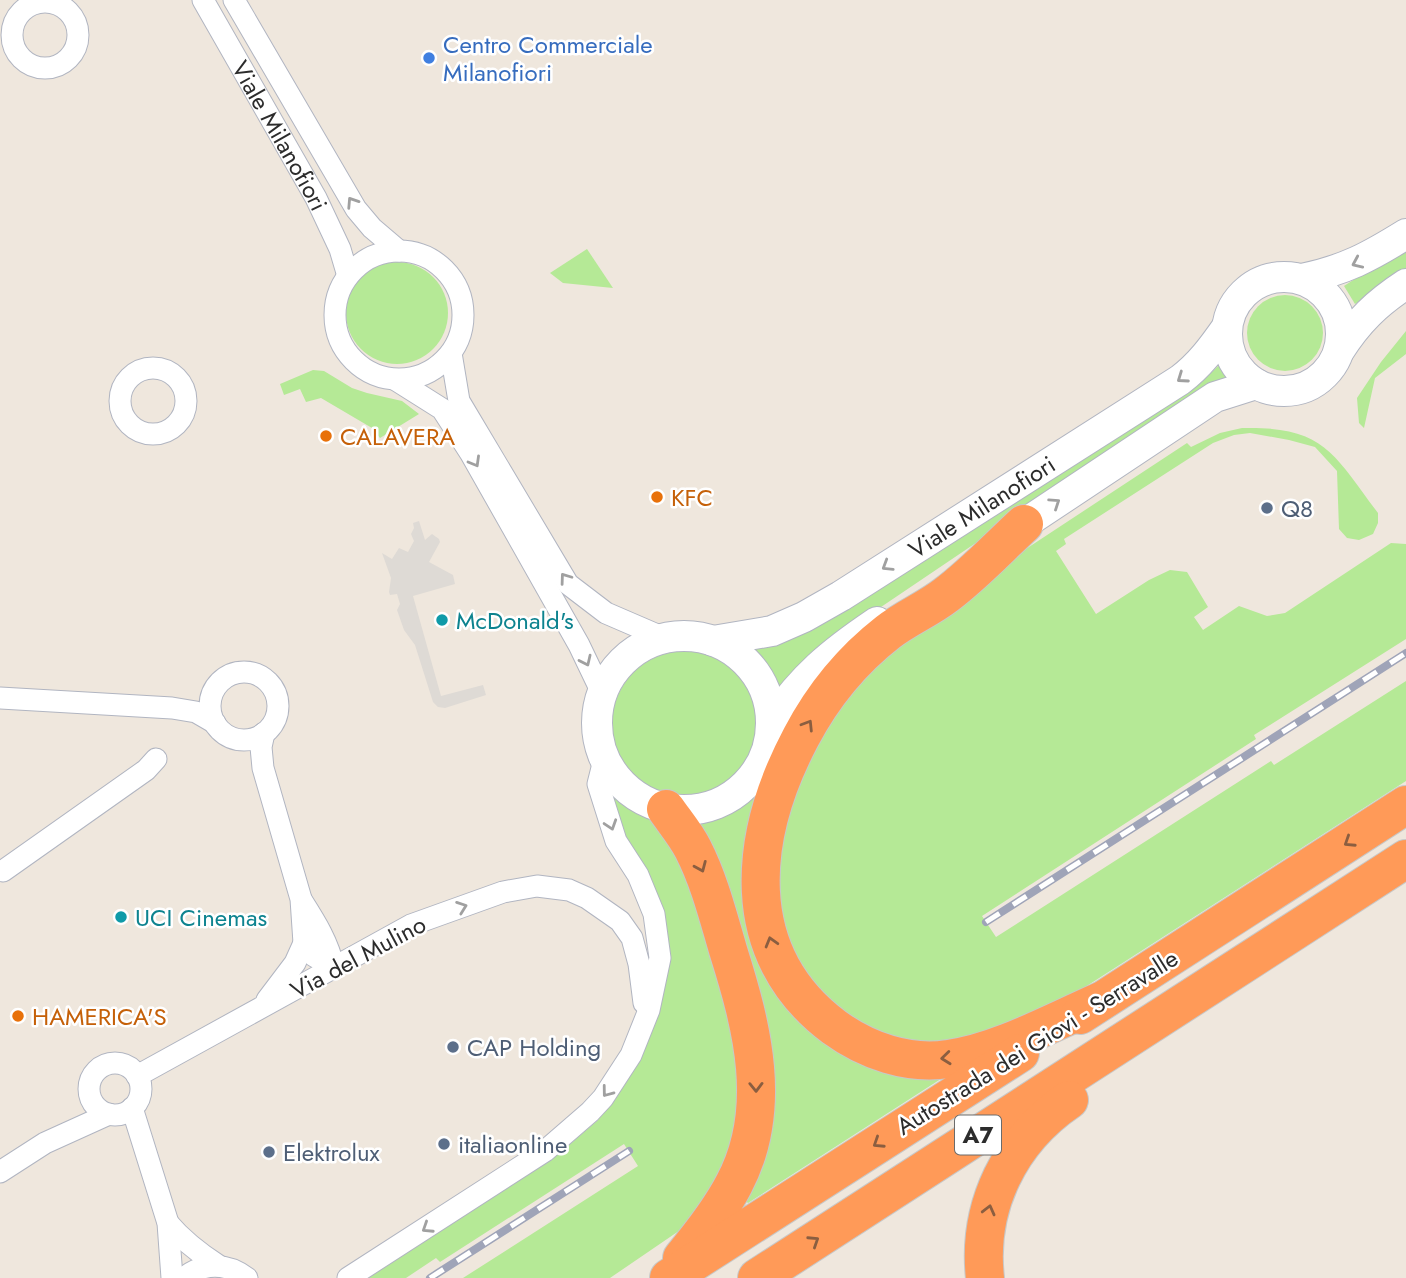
<svg xmlns="http://www.w3.org/2000/svg" width="1406" height="1278" font-family="Jost,sans-serif">
	<style>
		.green { fill: #b5e996 }
		.plaza { fill: #dedad5 }
		.lines { fill: none; stroke-linecap: round; stroke-linejoin: round }
		.street-casing { stroke: #b1b5c1; stroke-width: 23 }
		.secondary-casing { stroke: #b1b5c1; stroke-width: 32 }
		.highway-casing { stroke: #c8c8c8; stroke-width: 40 }
		.street { stroke: #fff; stroke-width: 21 }
		.secondary { stroke: #fff; stroke-width: 30 }
		.highway { stroke: #ff9a58; stroke-width: 38 }
		.rail-casing { stroke: #9fa4b8; stroke-width: 8 }
		.rail { stroke: #fff; stroke-width: 5; stroke-dasharray: 16; stroke-linecap: butt }
		.oneway { stroke: #a0a0a0 }
		.oneway2 { stroke: #8b5e40 }
		.shop-dot { fill: #3f7fe0; stroke: #fff; stroke-width: 2.5 }
		.food-dot { fill: #e8710a; stroke: #fff; stroke-width: 2.5 }
		.service-dot { fill: #5c6f8a; stroke: #fff; stroke-width: 2.5 }
		.culture-dot { fill: #0f9aa8; stroke: #fff; stroke-width: 2.5 }
		.labels { text-anchor: middle; dominant-baseline: central; stroke-width: 5; stroke-linejoin: round; paint-order: stroke }
		.shield { fill: #fff; stroke: #6b6b6b; stroke-width: 2 }
		.shield-label { font-size: 23px; font-weight: bold; fill: #2c2c2c }
		.shop-label { font-size: 24px; fill: #366cbe; stroke: #fff; text-anchor: start }
		.street-label { font-size: 24px; fill: #2c2c2c; stroke: #fff }
		.food-label { font-size: 24px; fill: #c56008; stroke: #fff; text-anchor: start }
		.service-label { font-size: 24px; fill: #4e5e75; stroke: #fff; text-anchor: start }
		.culture-label { font-size: 24px; fill: #0d838f; stroke: #fff; text-anchor: start }
	</style>
	<rect width="100%" height="100%" fill="#efe7dd"/>
	<g class="green">
		<path d="M 1406,246 L 1406,271 L 1355,304 L 1344,286 Z"/>
		<path d="M 587,249 L 613,288 L 563,283 L 550,273 Z"/>
		<circle cx="397" cy="313" r="51"/>
		<circle cx="1285" cy="333" r="38"/>
		<path d="M 1406,331 L 1406,354 L 1375,378 L 1364,428 L 1359,423 L 1357,398 L 1381,362 Z"/>
		<path d="M 1223,361 L 1231,376 L 1207,387 L 844,632 L 778,700 L 767,670 L 747,646 L 805,632 L 1203,381 Z"/>
		<path d="M 313,370 L 324,371 L 352,388 L 367,393 L 402,401 L 419,414 L 380,438 L 372,428 L 321,398 L 306,402 L 300,389 L 284,395 L 280,384 Z"/>
		<path d="M 1242,428 C 1324,426 1333,453 1378,513 L 1378,523 L 1373,534 L 1359,540 L 1347,538 L 1339,529 L 1337,471 L 1315,447 L 1289,440 L 1250,433 L 1234,435 L 1213,443 L 1064,539 L 1066,544 L 1056,551 L 1096,614 L 1149,580 L 1170,570 L 1187,572 L 1208,607 L 1194,617 L 1203,630 L 1239,606 L 1267,616 L 1285,613 L 1391,543 L 1406,544 L 1406,639 L 1254,735 L 1256,739 L 982,916 L 996,937 L 1271,761 L 1274,765 L 1406,681 L 1406,781 L 1040,1016 L 932,1053 L 841,1023 L 779,941 L 778,821 L 815,730 L 898,633 L 1187,443 L 1191,447 L 1220,433 Z"/>
		<circle cx="685" cy="724" r="73"/>
		<path d="M 782,757 L 778,980 L 947,1075 L 748,1203 L 743,1199 L 756,1156 L 688,826 C 731,821 758,790 782,757 Z"/>
		<path d="M 606,783 L 637,810 L 659,820 L 674,840 L 742,1029 L 741,1136 L 692,1222 L 610,1278 L 463,1278 L 638,1166 L 624,1144 L 440,1262 L 436,1258 L 406,1278 L 368,1278 L 555,1157 L 598,1120 L 636,1067 L 652,1032 L 663,987 Z"/>
	</g>
	<path class="plaza" d="M 419,521 L 425,540 L 432,534 L 439,539 L 440,542 L 429,562 L 453,575 L 455,584 L 413,596 L 441,696 L 483,685 L 486,695 L 445,708 L 438,707 L 433,702 L 415,645 L 404,630 L 397,610 L 400,604 L 397,594 L 390,595 L 389,592 L 391,578 L 382,553 L 392,559 L 399,548 L 408,552 L 414,541 L 411,534 L 414,528 L 413,523 Z"/>
	<g class="lines">
		<g class="street-casing">
			<g id="street">
				<path id="s1" d="M 203,0 L 316,198 L 340,249 L 348,276"/>
				<path d="M 234,0 L 356,209 L 372,228 L 399,251"/>
				<circle cx="45" cy="35" r="33"/>
				<circle cx="399" cy="315" r="64"/>
				<path d="M 451,353 L 459,401 L 568,584 L 606,613 L 664,638"/>
				<circle cx="153" cy="401" r="33"/>
				<path d="M 396,380 L 442,409 L 471,454 L 579,645 L 602,693"/>
				<circle cx="244" cy="706" r="34"/>
				<path d="M 0,698 L 172,708 L 196,712 L 215,723"/>
				<path d="M 264,733 L 261,747 L 263,768 L 301,899 L 304,943 L 314,956 L 334,968"/>
				<path d="M 3,871 L 146,770 L 156,759"/>
				<path d="M 302,901 C 316,923 328,942 334,968"/>
				<path d="M 267,1000 L 295,963 L 304,943"/>
				<circle cx="115" cy="1089" r="26"/>
				<path d="M 137,1076 L 411,925 L 503,892 L 537,886 L 569,890 L 587,898 L 620,921 L 632,938 L 639,964 L 644,1003"/>
				<path d="M 132,1108 L 168,1223 L 172,1278"/>
				<path d="M 0,1172 L 45,1143 L 109,1114"/>
				<path d="M 168,1223 C 183,1241 199,1253 219,1266"/>
				<path d="M 184,1278 C 203,1262 228,1263 247,1278"/>
				<path d="M 348,1278 L 545,1151 L 590,1112 L 603,1098 L 631,1055 L 649,1010 L 660,958 L 654,914 L 638,875 L 616,841 L 598,784 L 604,760"/>
			</g>
		</g>
		<g class="secondary-casing">
			<g id="secondary">
				<circle cx="1284" cy="334" r="57"/>
				<path d="M 1302,279 C 1345,270 1369,257 1406,234"/>
				<path d="M 1339,351 C 1358,321 1377,303 1406,284"/>
				<path d="M 1006,536 L 1215,397 L 1256,384"/>
				<circle cx="684" cy="723" r="87"/>
				<path id="s2" d="M 713,641 L 772,631 L 804,617 L 841,596 L 1180,380 C 1200,365 1213,347 1227,327"/>
				<path d="M 771,723 C 802,677 831,653 877,622"/>
			</g>
		</g>
		<g class="highway-casing">
			<g id="highway">
				<path d="M 1024,524 C 998,548 974,574 946,595 C 928,609 906,618 888,632 C 852,660 822,697 801,737 C 749,835 735,953 834,1027 C 867,1051 908,1065 948,1059 C 997,1053 1055,1021 1101,1001"/>
				<path d="M 666,809 C 675,822 686,835 693,849 C 709,880 718,916 728,950 C 752,1026 774,1109 734,1184 C 720,1211 701,1235 682,1258"/>
				<path d="M 1080,1015 L 1406,805"/>
				<path d="M 669,1278 L 1020,1053"/>
				<path d="M 757,1278 L 1406,859"/>
				<path d="M 985,1278 C 977,1206 1010,1140 1069,1100"/>
			</g>
		</g>
		<use href="#street" class="street"/>
		<use href="#secondary" class="secondary"/>
		<use href="#highway" class="highway"/>
		<g class="rail-casing">
			<g id="rail">
				<path d="M 986,922 L 1406,653"/>
				<path d="M 430,1278 L 629,1151"/>
			</g>
		</g>
		<use href="#rail" class="rail"/>
	</g>
	<defs><path id="oneway-chevron" d="M-2-3.5L2.5 0L-2 3.5" fill="none" stroke-width="1.6" stroke-linecap="round" stroke-linejoin="round" transform="scale(1.75)"/></defs>
	<g class="oneway">
		<use href="#oneway-chevron" transform="translate(352 202) rotate(-123)"/>
		<use href="#oneway-chevron" transform="translate(1357 263) rotate(156)"/>
		<use href="#oneway-chevron" transform="translate(1182 378) rotate(145)"/>
		<use href="#oneway-chevron" transform="translate(475 462) rotate(60)"/>
		<use href="#oneway-chevron" transform="translate(1055 503) rotate(-34)"/>
		<use href="#oneway-chevron" transform="translate(887 566) rotate(148)"/>
		<use href="#oneway-chevron" transform="translate(565 578) rotate(-126)"/>
		<use href="#oneway-chevron" transform="translate(586 661) rotate(65)"/>
		<use href="#oneway-chevron" transform="translate(611 825) rotate(72)"/>
		<use href="#oneway-chevron" transform="translate(462 907) rotate(-20)"/>
		<use href="#oneway-chevron" transform="translate(607 1092) rotate(127)"/>
		<use href="#oneway-chevron" transform="translate(427 1228) rotate(147)"/>
	</g>
	<g class="oneway2">
		<use href="#oneway-chevron" transform="translate(808 725) rotate(-58)"/>
		<use href="#oneway-chevron" transform="translate(1349 842) rotate(147)"/>
		<use href="#oneway-chevron" transform="translate(701 867) rotate(67)"/>
		<use href="#oneway-chevron" transform="translate(771 942) rotate(-106)"/>
		<use href="#oneway-chevron" transform="translate(946 1058) rotate(174)"/>
		<use href="#oneway-chevron" transform="translate(756 1087) rotate(89)"/>
		<use href="#oneway-chevron" transform="translate(878 1143) rotate(147)"/>
		<use href="#oneway-chevron" transform="translate(989 1210) rotate(-76)"/>
		<use href="#oneway-chevron" transform="translate(814 1241) rotate(-33)"/>
	</g>
	<circle class="shop-dot" cx="429" cy="58" r="7"/>
	<g class="food-dot">
		<circle cx="326" cy="436" r="7"/>
		<circle cx="657" cy="497" r="7"/>
		<circle cx="18" cy="1016" r="7"/>
	</g>
	<g class="service-dot">
		<circle cx="1267" cy="508" r="7"/>
		<circle cx="453" cy="1047" r="7"/>
		<circle cx="444" cy="1144" r="7"/>
		<circle cx="269" cy="1152" r="7"/>
	</g>
	<g class="culture-dot">
		<circle cx="442" cy="620" r="7"/>
		<circle cx="121" cy="917" r="7"/>
	</g>
	<g class="labels">
		<rect class="shield" x="955" y="1115.5" width="46" height="39" rx="5"/>
		<g class="shield-label">
			<text x="978" y="1135">A7</text>
		</g>
		<g class="shop-label">
			<text x="443" y="44">Centro Commerciale<tspan x="443" dy="28">Milanofiori</tspan></text>
		</g>
		<g class="street-label">
			<text stroke="none"><textPath href="#s1" startOffset="156">Viale Milanofiori</textPath></text>
			<text stroke="none"><textPath href="#s2" startOffset="304">Viale Milanofiori</textPath></text>
			<text transform="translate(358 957) rotate(-28)">Via del Mulino</text>
			<text transform="translate(1037 1042) rotate(-32)">Autostrada dei Giovi - Serravalle</text>
		</g>
		<g class="food-label">
			<text x="340" y="436">CALAVERA</text>
			<text x="671" y="497">KFC</text>
			<text x="32" y="1016">HAMERICA'S</text>
		</g>
		<g class="service-label">
			<text x="1281" y="508">Q8</text>
			<text x="467" y="1047">CAP Holding</text>
			<text x="458" y="1144">italiaonline</text>
			<text x="283" y="1152">Elektrolux</text>
		</g>
		<g class="culture-label">
			<text x="456" y="620">McDonald's</text>
			<text x="135" y="917">UCI Cinemas</text>
		</g>
	</g>
</svg>
